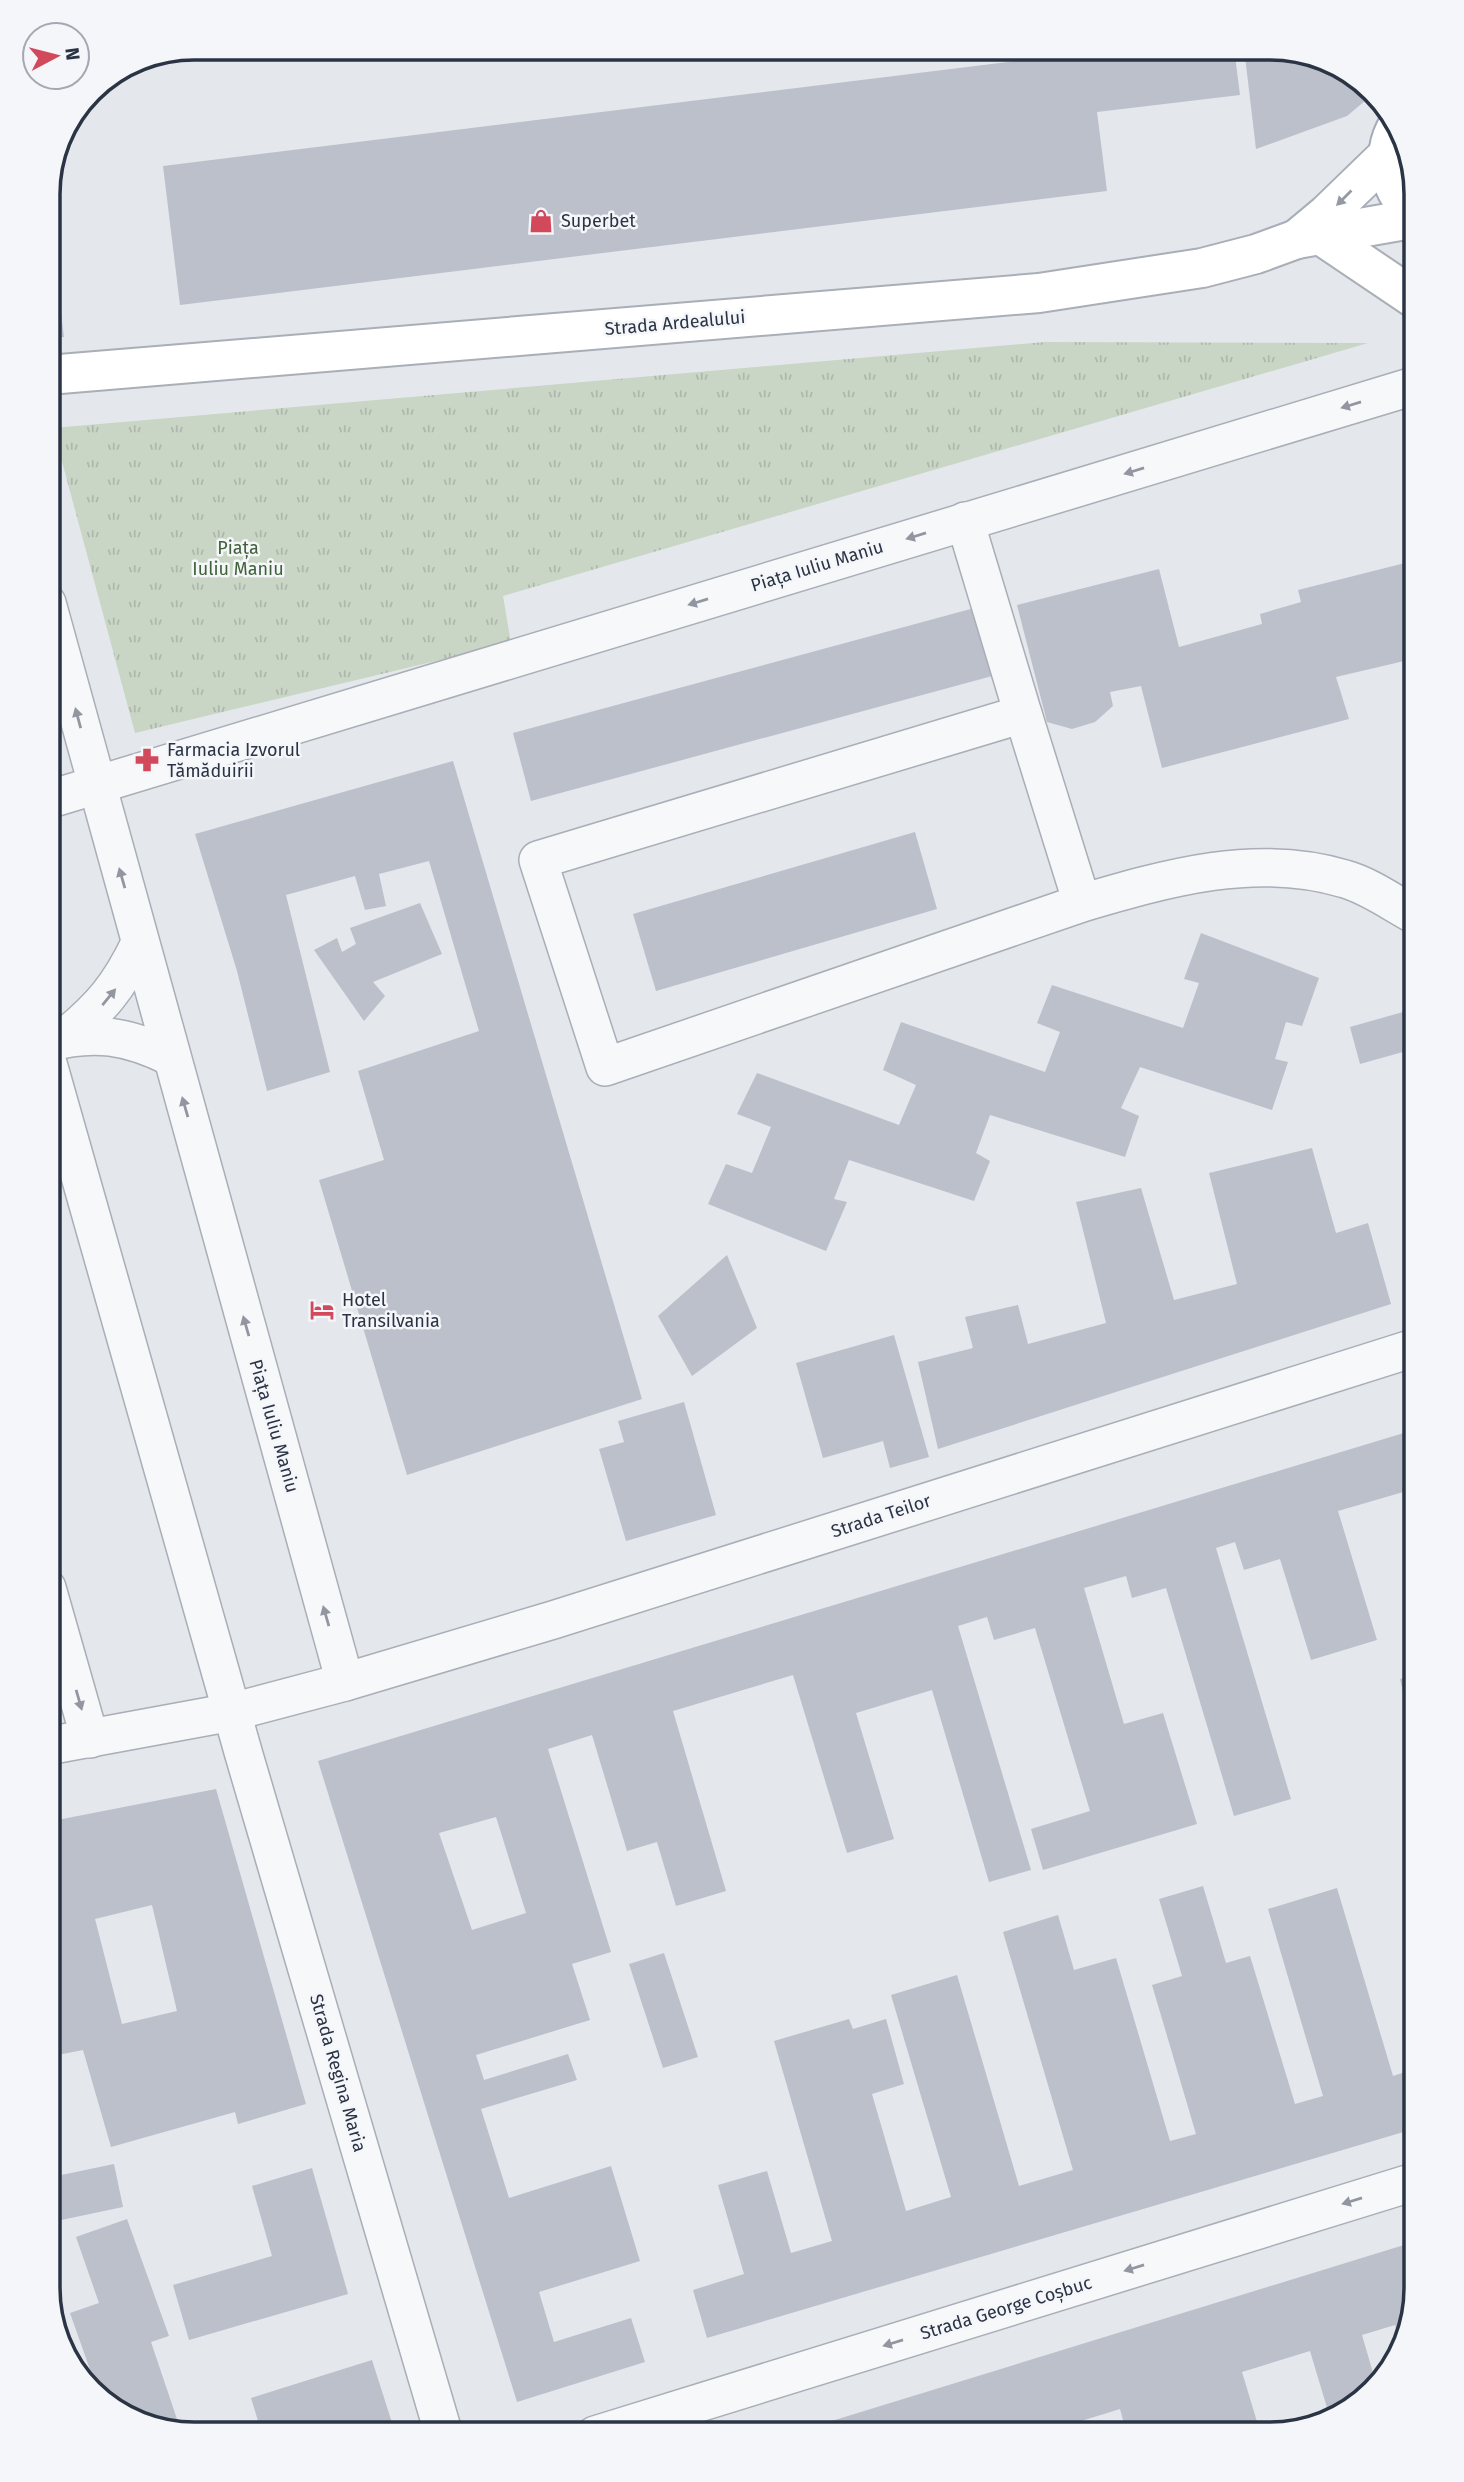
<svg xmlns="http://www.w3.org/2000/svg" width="1464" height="2482" font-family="'Fira Sans',sans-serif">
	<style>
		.park { fill: url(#park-tufts) }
		.building { fill: #bbc0ca; fill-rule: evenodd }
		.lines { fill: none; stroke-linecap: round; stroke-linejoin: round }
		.street-casing { stroke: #a9aeb7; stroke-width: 40 }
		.secondary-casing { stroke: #a9aeb7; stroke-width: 42 }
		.primary-casing { stroke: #a3abb8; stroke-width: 42 }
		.street { stroke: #f7f8fa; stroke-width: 37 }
		.secondary { stroke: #fff; stroke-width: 38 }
		.primary { stroke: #fff; stroke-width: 38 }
		.oneway { fill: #959aa2 }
		.oneway2 { fill: #9196a0 }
		.labels { text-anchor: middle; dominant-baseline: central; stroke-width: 5; stroke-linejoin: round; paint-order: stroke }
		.poi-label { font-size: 18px; fill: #2b3445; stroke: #f4f6f9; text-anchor: start }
		.street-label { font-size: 18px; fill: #2b3445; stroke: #f4f6f9 }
		.park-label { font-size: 18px; fill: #3f6138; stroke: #f4f6f9 }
		.rim { fill: none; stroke: #2b3445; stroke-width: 3.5 }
	</style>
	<defs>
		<pattern id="park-tufts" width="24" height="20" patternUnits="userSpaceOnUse" patternTransform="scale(1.75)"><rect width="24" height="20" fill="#c9d6c5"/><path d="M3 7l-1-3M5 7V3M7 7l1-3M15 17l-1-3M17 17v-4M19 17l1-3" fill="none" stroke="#adb8ab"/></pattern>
	</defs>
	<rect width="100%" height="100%" fill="#e4e7ec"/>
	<path class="park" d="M 1045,342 L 1368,343 L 503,596 L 511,643 L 135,733 L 53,428 Z"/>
	<g class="building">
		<path d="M 1079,48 L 1234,48 L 1240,95 L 1097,112 L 1107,191 L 180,305 L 163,166 L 1080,53 Z"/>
		<path d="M 1244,48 L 1280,48 L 1352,72 L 1372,95 L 1347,116 L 1256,149 Z"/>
		<path d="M 48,210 L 64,337 L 48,339 Z"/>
		<path d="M 1417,560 L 1417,658 L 1336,677 L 1349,719 L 1162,768 L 1141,686 L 1110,692 L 1113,706 L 1095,722 L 1072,729 L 1047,722 L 1017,605 L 1159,569 L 1179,647 L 1262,624 L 1260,614 L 1301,602 L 1298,590 Z"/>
		<path d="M 978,607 L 996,675 L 531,801 L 513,733 Z"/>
		<path d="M 453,761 L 642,1399 L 407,1475 L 319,1180 L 384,1160 L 358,1071 L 479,1031 L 429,861 L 379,874 L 386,906 L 365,910 L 355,876 L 286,895 L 330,1072 L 267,1091 L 237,971 L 195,834 Z"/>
		<path d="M 915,832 L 937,909 L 656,991 L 633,914 Z"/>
		<path d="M 420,903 L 442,954 L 373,982 L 385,996 L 364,1021 L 314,950 L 337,938 L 342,952 L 356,944 L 350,928 Z"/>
		<path d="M 1201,933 L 1319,978 L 1302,1026 L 1286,1022 L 1275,1059 L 1288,1062 L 1272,1110 L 1140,1067 L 1121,1108 L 1139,1116 L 1125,1157 L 990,1115 L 976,1153 L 990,1161 L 974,1201 L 849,1160 L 834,1199 L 847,1202 L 826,1251 L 708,1204 L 726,1164 L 752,1173 L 771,1127 L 737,1114 L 757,1073 L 899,1125 L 916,1085 L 883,1070 L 901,1022 L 1045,1072 L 1060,1032 L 1037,1023 L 1052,985 L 1183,1028 L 1199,983 L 1184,979 Z"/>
		<path d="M 1417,1008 L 1417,1048 L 1360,1064 L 1350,1027 Z"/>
		<path d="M 1312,1148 L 1336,1233 L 1368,1223 L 1391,1304 L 938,1449 L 918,1362 L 973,1348 L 965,1317 L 1018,1305 L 1028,1344 L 1106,1323 L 1076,1202 L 1141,1188 L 1174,1300 L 1237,1284 L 1209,1173 Z"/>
		<path d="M 1417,1186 L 1417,1211 L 1416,1211 L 1409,1188 Z"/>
		<path d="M 727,1255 L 757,1328 L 692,1376 L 658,1316 Z"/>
		<path d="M 894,1335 L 929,1457 L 890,1468 L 883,1441 L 823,1458 L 796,1363 Z"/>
		<path d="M 684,1402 L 716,1515 L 626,1541 L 599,1449 L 624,1442 L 618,1421 Z"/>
		<path d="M 1417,1429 L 1417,1488 L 1338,1511 L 1377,1640 L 1311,1660 L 1280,1559 L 1244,1570 L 1235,1542 L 1216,1548 L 1291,1799 L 1234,1816 L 1166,1588 L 1132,1598 L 1126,1576 L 1084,1588 L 1124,1724 L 1163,1713 L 1197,1824 L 1043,1870 L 1031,1829 L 1090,1811 L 1035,1628 L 994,1640 L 987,1617 L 958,1626 L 1031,1870 L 989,1882 L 932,1690 L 856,1713 L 894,1839 L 847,1853 L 793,1675 L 673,1711 L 726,1891 L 676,1906 L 657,1842 L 627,1851 L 592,1735 L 548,1749 L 611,1952 L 572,1964 L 590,2020 L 476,2055 L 484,2080 L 568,2054 L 577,2080 L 481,2109 L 509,2198 L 611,2166 L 640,2261 L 539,2292 L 554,2342 L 631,2318 L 645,2362 L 517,2402 L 318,1761 ZM 496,1817 L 526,1913 L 472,1930 L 439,1833 Z"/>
		<path d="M 1417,1509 L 1417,1546 L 1416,1546 L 1406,1512 Z"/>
		<path d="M 1417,1675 L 1417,1748 L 1416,1748 L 1400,1679 Z"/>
		<path d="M 216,1789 L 306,2104 L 238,2124 L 235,2112 L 111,2147 L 83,2050 L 47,2057 L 47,1822 ZM 152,1905 L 177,2011 L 122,2024 L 95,1919 Z"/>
		<path d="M 1203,1886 L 1226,1963 L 1250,1956 L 1295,2104 L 1323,2096 L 1268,1909 L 1337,1888 L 1393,2076 L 1417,2068 L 1417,2128 L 707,2338 L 693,2290 L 744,2274 L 718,2185 L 767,2171 L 791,2253 L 832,2241 L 774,2041 L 849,2019 L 853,2029 L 886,2019 L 904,2084 L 872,2094 L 906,2211 L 951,2197 L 891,1995 L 957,1975 L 1019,2186 L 1073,2170 L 1003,1932 L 1058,1915 L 1074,1970 L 1116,1958 L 1170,2141 L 1196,2134 L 1152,1985 L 1182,1976 L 1159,1899 Z"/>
		<path d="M 664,1953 L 698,2057 L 663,2068 L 629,1964 Z"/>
		<path d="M 114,2164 L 123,2207 L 47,2223 L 47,2178 Z"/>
		<path d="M 312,2168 L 348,2294 L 189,2340 L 173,2285 L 272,2256 L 252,2186 Z"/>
		<path d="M 127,2219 L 169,2336 L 151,2342 L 182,2434 L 112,2410 L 99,2395 L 70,2313 L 99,2303 L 76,2237 Z"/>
		<path d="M 1417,2241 L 1417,2288 L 1400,2343 L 1395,2325 L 1362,2335 L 1376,2383 L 1335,2420 L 1331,2421 L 1310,2351 L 1242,2372 L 1261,2435 L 1127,2435 L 1120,2409 L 1036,2435 L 786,2435 Z"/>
		<path d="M 372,2360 L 394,2429 L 376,2435 L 262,2434 L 251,2398 Z"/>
	</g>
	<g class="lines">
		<g class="street-casing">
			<g id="street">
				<path d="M 965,521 L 1023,714"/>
				<path d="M 47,603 L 345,1682"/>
				<path d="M 47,800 L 1417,385"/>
				<path d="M 1082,903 L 1023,714 L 538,860 L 605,1067 L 1082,903 C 1167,878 1257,852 1345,879 C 1370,886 1394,904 1417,916"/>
				<path d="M 64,1038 C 101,1008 119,987 140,943"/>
				<path d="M 47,1043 C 95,1030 128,1036 171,1057"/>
				<path d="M 47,1060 L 244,1755 L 444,2435"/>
				<path d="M 47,1588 L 90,1739"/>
				<path d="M 47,1746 L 232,1712 L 345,1682 L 553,1620 L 1417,1347"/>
				<path d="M 595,2435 L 1417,2181"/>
			</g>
		</g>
		<g class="secondary-casing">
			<g id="secondary">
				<path d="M 1322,236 L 1417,300"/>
				<path d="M 1297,239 L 1327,214 L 1389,154"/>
				<path d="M 48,375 L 1039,293 L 1202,268 L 1256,254 L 1297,239 L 1417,218"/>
			</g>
		</g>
		<g class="primary-casing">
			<path id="primary" d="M 1398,125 C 1379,156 1390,193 1417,215"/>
		</g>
		<use href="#street" class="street"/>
		<use href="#secondary" class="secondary"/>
		<use href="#primary" class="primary"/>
	</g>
	<defs><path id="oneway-solid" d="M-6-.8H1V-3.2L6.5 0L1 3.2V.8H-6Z" transform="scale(1.75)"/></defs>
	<use class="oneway" href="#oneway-solid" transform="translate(1344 198) rotate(135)"/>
	<g class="oneway2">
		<use href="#oneway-solid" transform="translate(1351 405) rotate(163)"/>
		<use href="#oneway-solid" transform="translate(1134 471) rotate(163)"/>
		<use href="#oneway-solid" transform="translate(916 536) rotate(163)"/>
		<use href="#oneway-solid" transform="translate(698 602) rotate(163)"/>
		<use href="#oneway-solid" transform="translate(78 718) rotate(-105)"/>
		<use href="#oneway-solid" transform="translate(122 878) rotate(-106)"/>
		<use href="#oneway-solid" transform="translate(109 997) rotate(-51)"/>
		<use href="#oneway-solid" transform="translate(185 1107) rotate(-106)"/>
		<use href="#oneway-solid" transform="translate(246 1326) rotate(-106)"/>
		<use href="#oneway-solid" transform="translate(326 1616) rotate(-106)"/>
		<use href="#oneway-solid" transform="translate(79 1700) rotate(74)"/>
		<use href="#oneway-solid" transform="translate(1352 2201) rotate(163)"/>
		<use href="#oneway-solid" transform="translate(1134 2268) rotate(163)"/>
		<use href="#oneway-solid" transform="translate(893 2343) rotate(163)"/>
	</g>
	<defs>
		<g id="shop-bare" transform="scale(1.89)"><path d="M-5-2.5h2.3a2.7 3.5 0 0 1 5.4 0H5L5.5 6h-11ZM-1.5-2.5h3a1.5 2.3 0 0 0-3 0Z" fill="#d1495b" stroke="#f4f6f9" stroke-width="2.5" paint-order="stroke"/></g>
		<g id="pharmacy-bare" transform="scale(1.89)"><path d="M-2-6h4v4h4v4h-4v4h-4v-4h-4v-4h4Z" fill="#d1495b" stroke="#f4f6f9" stroke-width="2.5" paint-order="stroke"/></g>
		<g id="hotel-bare" transform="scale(1.89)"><path d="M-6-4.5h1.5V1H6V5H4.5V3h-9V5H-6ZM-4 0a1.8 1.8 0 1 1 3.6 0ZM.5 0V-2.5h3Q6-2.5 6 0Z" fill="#d1495b" stroke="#f4f6f9" stroke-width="2.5" paint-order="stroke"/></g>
	</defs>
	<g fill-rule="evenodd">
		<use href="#shop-bare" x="541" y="221"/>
		<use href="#pharmacy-bare" x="147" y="760"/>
		<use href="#hotel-bare" x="322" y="1310"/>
	</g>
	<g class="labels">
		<g class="poi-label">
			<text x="561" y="221">Superbet</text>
			<text x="167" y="750">Farmacia Izvorul<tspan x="167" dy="21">Tămăduirii</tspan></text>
			<text x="342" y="1300">Hotel<tspan x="342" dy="21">Transilvania</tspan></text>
		</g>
		<g class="street-label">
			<text transform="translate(675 323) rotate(-5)">Strada Ardealului</text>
			<text transform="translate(817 566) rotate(-17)">Piața Iuliu Maniu</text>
			<text transform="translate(274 1426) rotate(74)">Piața Iuliu Maniu</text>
			<text transform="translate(881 1516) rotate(-18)">Strada Teilor</text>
			<text transform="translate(338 2073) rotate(74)">Strada Regina Maria</text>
			<text transform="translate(1006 2308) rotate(-17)">Strada George Coșbuc</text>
		</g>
		<g class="park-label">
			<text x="238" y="548">Piața<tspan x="238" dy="21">Iuliu Maniu</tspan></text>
		</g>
	</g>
	<path d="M0 0H1464V2482H0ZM194 60H1270A134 134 0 0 1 1404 194V2288A134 134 0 0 1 1270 2422H194A134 134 0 0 1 60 2288V194A134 134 0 0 1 194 60Z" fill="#f4f6f9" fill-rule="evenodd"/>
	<path class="rim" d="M194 60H1270A134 134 0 0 1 1404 194V2288A134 134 0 0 1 1270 2422H194A134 134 0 0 1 60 2288V194A134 134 0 0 1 194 60Z"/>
	<g transform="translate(56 56) rotate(83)"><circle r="33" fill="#f4f6f9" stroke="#a4a8b1" stroke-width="2"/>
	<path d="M0-5L12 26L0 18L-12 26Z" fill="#d1495b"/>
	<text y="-10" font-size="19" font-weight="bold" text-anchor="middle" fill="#2b3445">N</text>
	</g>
</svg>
